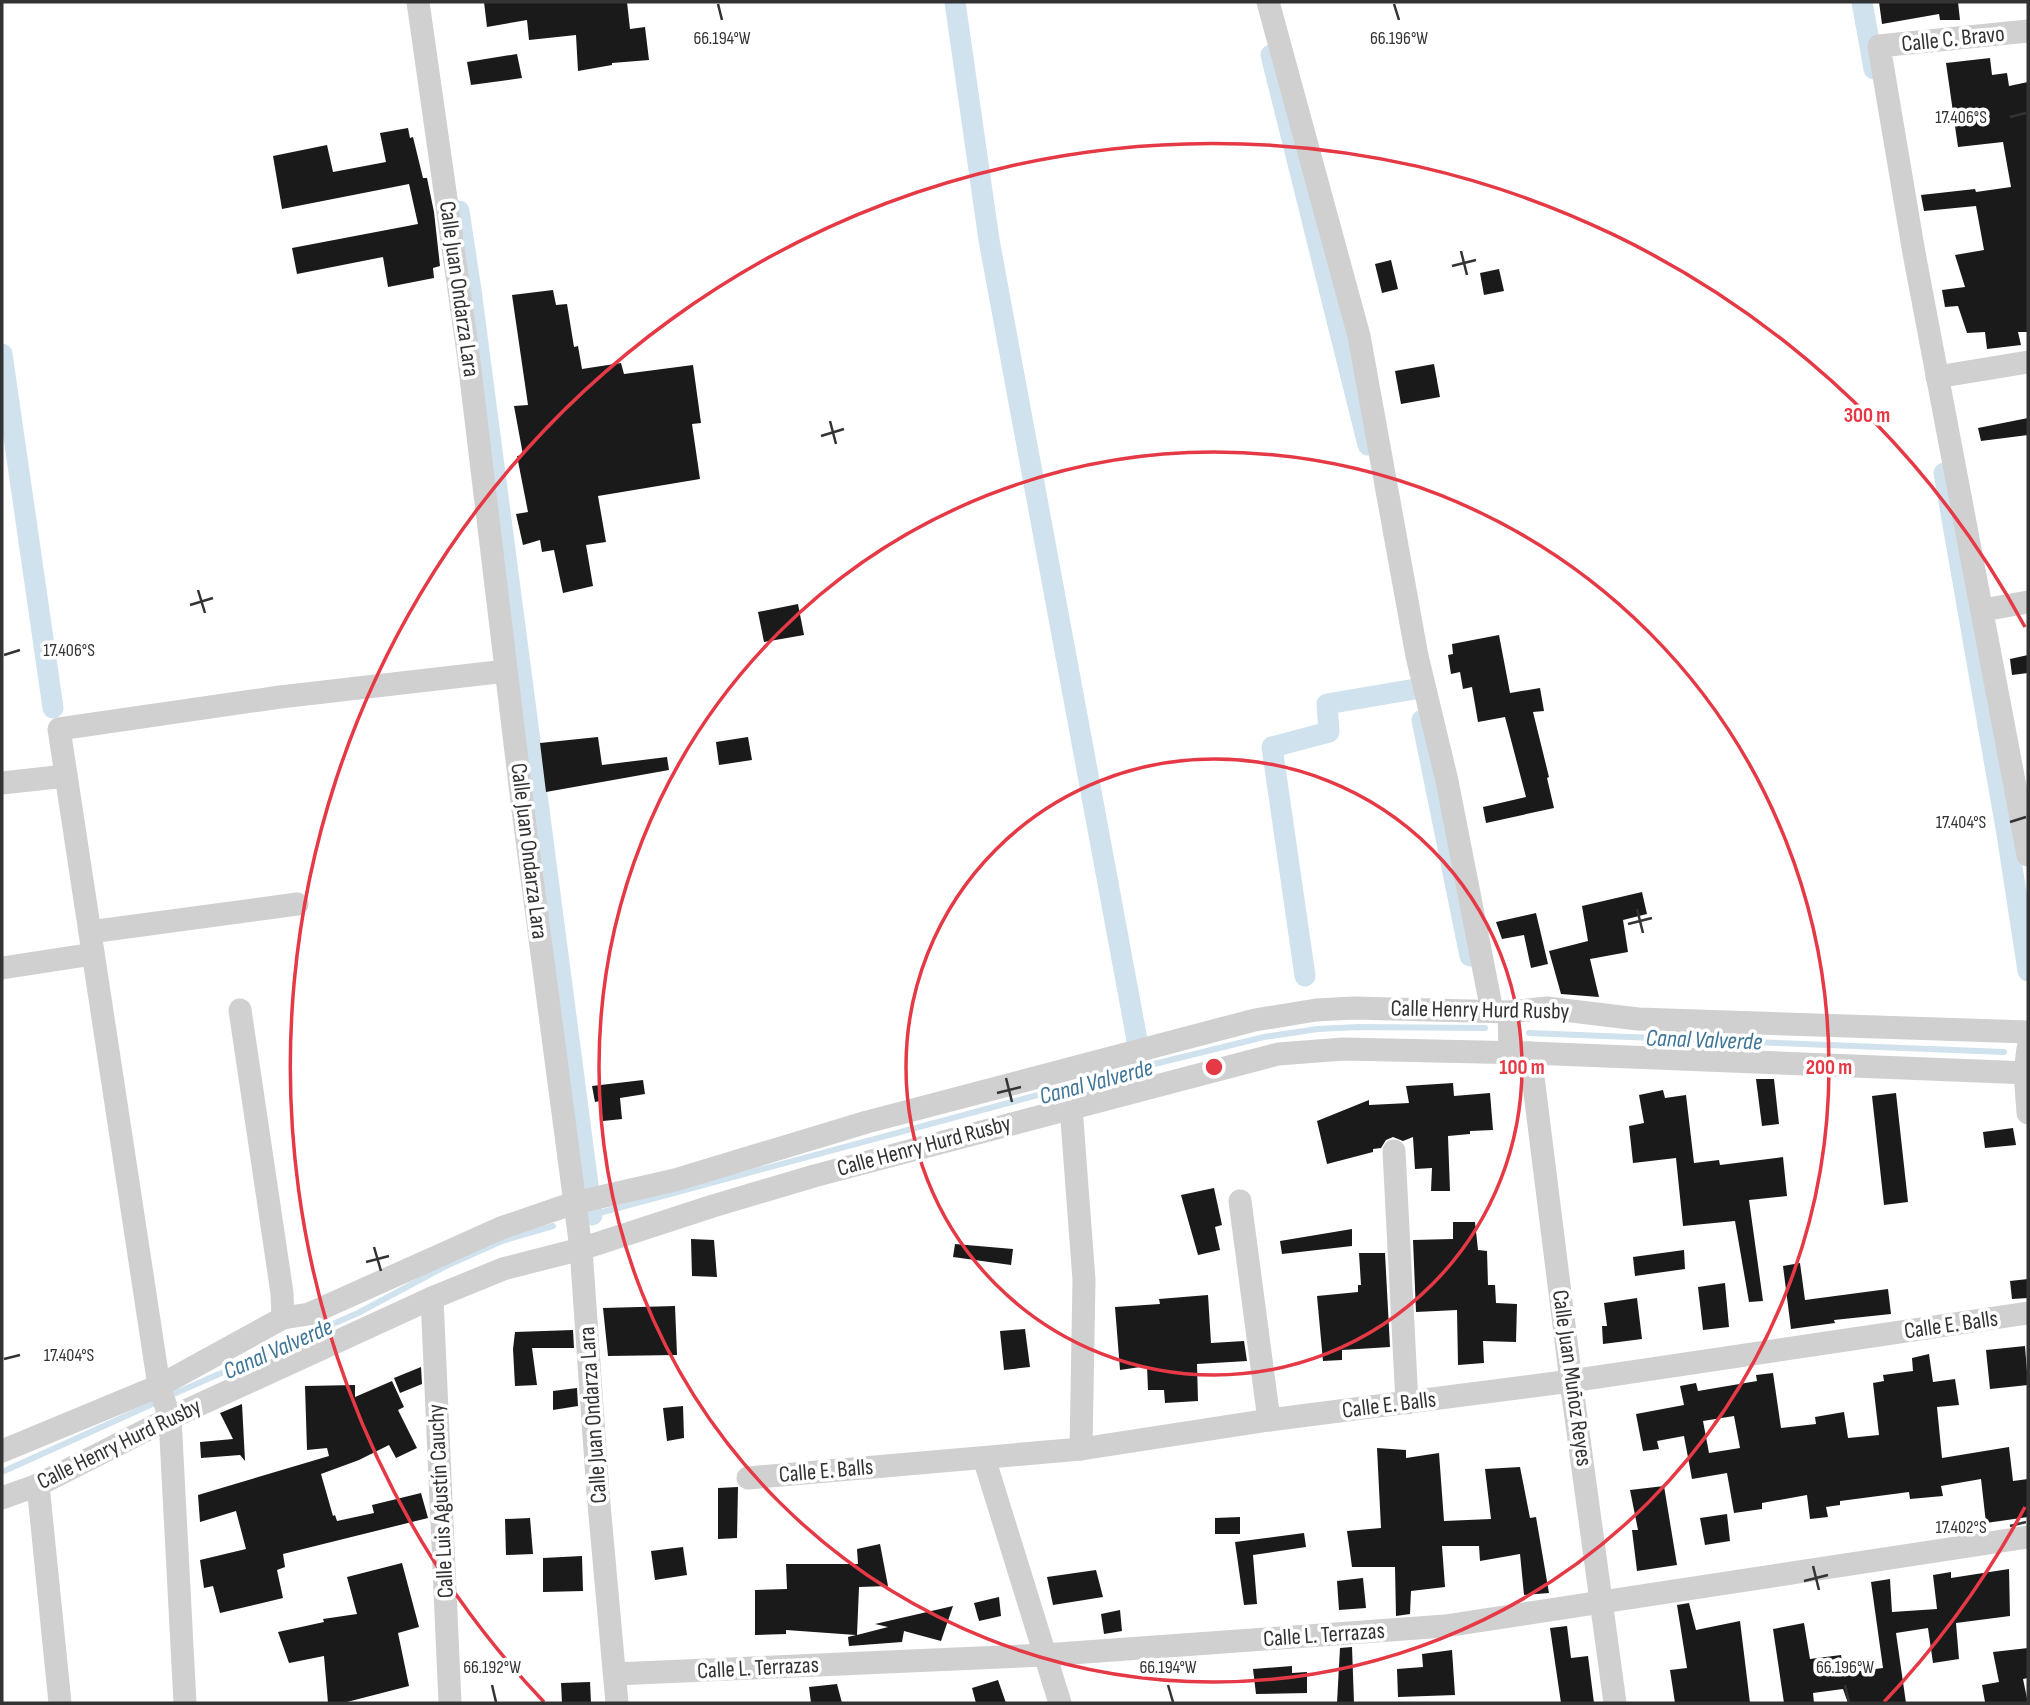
<svg xmlns="http://www.w3.org/2000/svg" width="2030" height="1705" font-family="'Sofia Sans Condensed',sans-serif">
	<style>
		.lines { fill: none; stroke-linecap: round; stroke-linejoin: round }
		.stream { stroke: #cfe2ee; stroke-width: 6 }
		.canal { stroke: #cfe2ee; stroke-width: 21 }
		.building { fill: #1a1a1a; fill-rule: evenodd }
		.minor { stroke: #d0d0d0; stroke-width: 23 }
		.ticks { fill: none; stroke: #333; stroke-width: 2.5 }
		.ring { fill: none; stroke: #e63946; stroke-width: 3.5 }
		.labels { text-anchor: middle; dominant-baseline: central; stroke-width: 7; stroke-linejoin: round; paint-order: stroke }
		.street-label { font-size: 23px; fill: #333; stroke: #fff }
		.water-label { font-size: 24px; font-style: italic; fill: #3f7597; stroke: #fff }
		.ticks-label { font-size: 18px; text-anchor: middle; fill: #333; stroke: #fff; stroke-width: 7; stroke-linejoin: round; paint-order: stroke }
		.centre { fill: #e63946; stroke: #fff; stroke-width: 3.5 }
		.ring-label { font-size: 21px; text-anchor: middle; font-weight: bold; fill: #e63946; stroke: #fff; stroke-width: 7; stroke-linejoin: round; paint-order: stroke }
	</style>
	<rect width="100%" height="100%" fill="#fff"/>
	<g class="lines">
		<g class="stream">
			<path d="M 1529,1033 L 2004,1052"/>
			<path d="M 592,1215 L 1142,1067 L 1264,1037 L 1318,1029 L 1359,1027 L 1485,1028"/>
			<path d="M 169,1396 L 358,1313 L 446,1266 L 502,1241 L 553,1226"/>
			<path d="M 2,1472 L 159,1401"/>
		</g>
		<g class="canal">
			<path d="M 955,2 L 989,240 L 1142,1067"/>
			<path d="M 1862,2 L 1874,69"/>
			<path d="M 1271,55 L 1368,445"/>
			<path d="M 459,211 L 471,290 L 592,1215"/>
			<path d="M 2,354 L 53,708"/>
			<path d="M 1944,473 L 2007,834 L 2028,971"/>
			<path d="M 1422,720 L 1470,956"/>
			<path d="M 1305,976 L 1272,747 L 1329,732 L 1327,704 L 1415,689"/>
		</g>
	</g>
	<g class="building">
		<path d="M 484,2 L 627,2 L 630,29 L 645,27 L 649,60 L 612,63 L 612,65 L 578,71 L 576,35 L 529,40 L 527,20 L 487,27 Z"/>
		<path d="M 1879,2 L 1958,2 L 1960,20 L 1940,20 L 1939,14 L 1882,24 Z"/>
		<path d="M 517,54 L 522,78 L 471,85 L 467,62 Z"/>
		<path d="M 1990,58 L 1992,75 L 2007,73 L 2009,86 L 2028,82 L 2028,332 L 2018,332 L 2021,345 L 1987,349 L 1985,332 L 1967,333 L 1958,306 L 1945,307 L 1942,290 L 1965,287 L 1955,255 L 1984,250 L 1976,206 L 1924,211 L 1921,195 L 1975,189 L 1976,192 L 2011,187 L 2003,142 L 1958,147 L 1946,63 Z"/>
		<path d="M 408,128 L 410,138 L 413,137 L 423,178 L 427,178 L 434,212 L 440,266 L 433,268 L 434,278 L 388,287 L 383,257 L 297,274 L 292,248 L 418,224 L 409,184 L 282,209 L 273,156 L 327,145 L 333,172 L 386,162 L 380,133 Z"/>
		<path d="M 1391,260 L 1398,289 L 1382,293 L 1375,264 Z"/>
		<path d="M 1499,269 L 1504,291 L 1484,295 L 1480,273 Z"/>
		<path d="M 553,290 L 556,305 L 567,304 L 574,347 L 578,346 L 582,369 L 621,363 L 624,374 L 693,365 L 701,423 L 692,424 L 700,479 L 598,496 L 606,542 L 586,545 L 593,586 L 563,593 L 554,550 L 542,552 L 540,540 L 523,545 L 516,514 L 528,512 L 517,456 L 523,455 L 514,406 L 528,405 L 512,295 Z"/>
		<path d="M 1434,364 L 1440,397 L 1401,404 L 1395,371 Z"/>
		<path d="M 2028,418 L 2028,435 L 1981,441 L 1978,428 Z"/>
		<path d="M 798,604 L 804,635 L 764,642 L 758,612 Z"/>
		<path d="M 1499,635 L 1510,693 L 1540,688 L 1544,711 L 1533,712 L 1549,777 L 1547,778 L 1554,808 L 1486,823 L 1483,807 L 1526,797 L 1505,717 L 1478,722 L 1472,687 L 1463,689 L 1460,672 L 1451,674 L 1448,655 L 1453,654 L 1452,644 Z"/>
		<path d="M 2028,655 L 2028,673 L 2012,675 L 2010,659 Z"/>
		<path d="M 598,737 L 602,765 L 667,757 L 669,770 L 546,792 L 540,743 Z"/>
		<path d="M 748,737 L 752,760 L 719,765 L 716,742 Z"/>
		<path d="M 1642,892 L 1647,914 L 1623,920 L 1628,952 L 1590,959 L 1599,997 L 1561,994 L 1549,951 L 1588,941 L 1582,906 Z"/>
		<path d="M 1536,913 L 1548,964 L 1531,968 L 1524,935 L 1502,939 L 1496,922 Z"/>
		<path d="M 1756,1079 L 1774,1079 L 1779,1124 L 1762,1126 Z"/>
		<path d="M 643,1080 L 645,1094 L 620,1098 L 622,1119 L 603,1121 L 600,1101 L 595,1102 L 592,1086 Z"/>
		<path d="M 1453,1083 L 1454,1096 L 1490,1093 L 1493,1130 L 1470,1131 L 1470,1134 L 1448,1136 L 1450,1191 L 1431,1191 L 1432,1168 L 1415,1169 L 1413,1137 L 1403,1141 L 1393,1137 L 1386,1140 L 1381,1148 L 1373,1149 L 1373,1152 L 1327,1164 L 1317,1121 L 1369,1100 L 1369,1105 L 1409,1103 L 1406,1086 Z"/>
		<path d="M 1663,1090 L 1665,1098 L 1686,1095 L 1694,1163 L 1719,1160 L 1720,1165 L 1783,1157 L 1787,1196 L 1749,1200 L 1763,1301 L 1749,1302 L 1735,1221 L 1683,1226 L 1676,1158 L 1633,1163 L 1629,1126 L 1644,1123 L 1639,1095 Z"/>
		<path d="M 1896,1093 L 1908,1202 L 1884,1205 L 1872,1096 Z"/>
		<path d="M 2013,1128 L 2016,1145 L 1985,1148 L 1983,1132 Z"/>
		<path d="M 1214,1188 L 1222,1225 L 1215,1227 L 1220,1250 L 1198,1255 L 1181,1195 Z"/>
		<path d="M 1453,1222 L 1475,1222 L 1478,1250 L 1487,1251 L 1488,1285 L 1495,1285 L 1496,1303 L 1517,1304 L 1516,1342 L 1483,1341 L 1484,1363 L 1458,1365 L 1457,1310 L 1416,1312 L 1413,1240 L 1453,1239 Z"/>
		<path d="M 1352,1229 L 1352,1246 L 1282,1254 L 1280,1241 Z"/>
		<path d="M 691,1239 L 714,1240 L 717,1277 L 692,1276 Z"/>
		<path d="M 955,1244 L 1013,1249 L 1011,1265 L 953,1257 Z"/>
		<path d="M 1684,1250 L 1685,1269 L 1635,1276 L 1633,1257 Z"/>
		<path d="M 1359,1253 L 1385,1253 L 1390,1347 L 1342,1350 L 1342,1360 L 1323,1361 L 1317,1296 L 1358,1292 L 1358,1285 L 1361,1285 Z"/>
		<path d="M 1800,1263 L 1805,1300 L 1888,1289 L 1891,1314 L 1834,1320 L 1835,1323 L 1791,1329 L 1783,1266 Z"/>
		<path d="M 2028,1279 L 2028,1298 L 2012,1299 L 2010,1281 Z"/>
		<path d="M 1725,1283 L 1729,1327 L 1703,1330 L 1698,1287 Z"/>
		<path d="M 1208,1295 L 1211,1343 L 1244,1341 L 1247,1361 L 1197,1364 L 1198,1401 L 1165,1403 L 1164,1390 L 1148,1390 L 1147,1366 L 1120,1370 L 1115,1307 L 1160,1304 L 1159,1299 Z"/>
		<path d="M 1637,1298 L 1642,1339 L 1603,1344 L 1602,1326 L 1607,1326 L 1604,1303 Z"/>
		<path d="M 675,1306 L 677,1355 L 608,1356 L 603,1308 Z"/>
		<path d="M 1025,1329 L 1030,1367 L 1004,1370 L 1000,1331 Z"/>
		<path d="M 573,1330 L 574,1348 L 532,1348 L 537,1385 L 515,1386 L 513,1349 L 515,1332 Z"/>
		<path d="M 2025,1346 L 2028,1385 L 1990,1389 L 1986,1350 Z"/>
		<path d="M 1929,1354 L 1933,1382 L 1955,1379 L 1959,1405 L 1937,1407 L 1942,1458 L 2009,1447 L 2013,1481 L 2028,1479 L 2028,1517 L 1986,1523 L 1981,1479 L 1941,1486 L 1943,1496 L 1910,1499 L 1909,1492 L 1840,1501 L 1840,1505 L 1826,1507 L 1828,1517 L 1810,1519 L 1807,1495 L 1762,1503 L 1762,1509 L 1734,1513 L 1727,1473 L 1692,1479 L 1684,1436 L 1657,1441 L 1659,1449 L 1643,1451 L 1636,1414 L 1684,1405 L 1680,1386 L 1696,1383 L 1698,1391 L 1757,1381 L 1756,1375 L 1773,1373 L 1781,1428 L 1816,1424 L 1815,1417 L 1844,1412 L 1848,1438 L 1879,1435 L 1873,1383 L 1884,1381 L 1883,1375 L 1913,1371 L 1912,1358 ZM 1734,1416 L 1740,1448 L 1709,1453 L 1703,1421 Z"/>
		<path d="M 421,1367 L 422,1384 L 400,1393 L 394,1378 Z"/>
		<path d="M 392,1381 L 404,1407 L 398,1410 L 417,1448 L 396,1458 L 389,1445 L 359,1460 L 321,1474 L 333,1516 L 335,1515 L 337,1521 L 374,1513 L 372,1505 L 421,1493 L 428,1518 L 283,1554 L 285,1567 L 277,1570 L 283,1598 L 220,1613 L 213,1586 L 204,1588 L 200,1560 L 246,1549 L 236,1511 L 200,1522 L 198,1495 L 329,1456 L 327,1448 L 307,1450 L 305,1386 L 355,1385 L 355,1397 Z"/>
		<path d="M 577,1388 L 578,1406 L 553,1410 L 553,1391 Z"/>
		<path d="M 242,1404 L 245,1461 L 240,1455 L 201,1458 L 200,1442 L 233,1439 L 220,1413 Z"/>
		<path d="M 683,1406 L 684,1438 L 667,1441 L 663,1408 Z"/>
		<path d="M 1377,1448 L 1406,1450 L 1406,1458 L 1439,1453 L 1444,1521 L 1491,1519 L 1485,1469 L 1520,1467 L 1530,1518 L 1536,1517 L 1549,1593 L 1524,1595 L 1520,1554 L 1480,1561 L 1479,1546 L 1442,1546 L 1445,1587 L 1411,1591 L 1410,1614 L 1396,1616 L 1395,1567 L 1352,1567 L 1347,1531 L 1381,1528 Z"/>
		<path d="M 1664,1486 L 1677,1565 L 1637,1571 L 1632,1530 L 1638,1530 L 1630,1490 Z"/>
		<path d="M 738,1487 L 737,1538 L 718,1539 L 718,1488 Z"/>
		<path d="M 1727,1514 L 1730,1541 L 1705,1545 L 1700,1518 Z"/>
		<path d="M 1240,1517 L 1240,1534 L 1215,1534 L 1215,1518 Z"/>
		<path d="M 530,1518 L 533,1554 L 506,1555 L 505,1519 Z"/>
		<path d="M 1304,1533 L 1306,1547 L 1253,1555 L 1257,1604 L 1244,1605 L 1235,1542 Z"/>
		<path d="M 880,1544 L 888,1586 L 859,1587 L 857,1635 L 888,1627 L 875,1624 L 953,1606 L 941,1641 L 904,1631 L 902,1642 L 849,1646 L 848,1637 L 856,1635 L 786,1630 L 786,1634 L 755,1635 L 755,1590 L 787,1589 L 786,1564 L 858,1564 L 857,1549 Z"/>
		<path d="M 683,1547 L 687,1575 L 655,1580 L 651,1551 Z"/>
		<path d="M 582,1556 L 583,1591 L 543,1592 L 543,1558 Z"/>
		<path d="M 402,1563 L 419,1627 L 398,1633 L 409,1686 L 343,1703 L 328,1703 L 324,1656 L 289,1663 L 278,1632 L 324,1622 L 323,1619 L 357,1614 L 347,1577 Z"/>
		<path d="M 2009,1569 L 2010,1616 L 1956,1623 L 1959,1659 L 1933,1663 L 1928,1628 L 1896,1633 L 1906,1703 L 1848,1703 L 1843,1689 L 1813,1693 L 1814,1703 L 1784,1703 L 1773,1629 L 1804,1623 L 1810,1659 L 1841,1655 L 1844,1673 L 1883,1668 L 1871,1582 L 1890,1579 L 1892,1612 L 1937,1609 L 1933,1575 L 1951,1572 L 1951,1578 Z"/>
		<path d="M 1096,1570 L 1103,1597 L 1053,1605 L 1047,1577 Z"/>
		<path d="M 1363,1578 L 1366,1608 L 1339,1610 L 1337,1581 Z"/>
		<path d="M 999,1597 L 1001,1616 L 979,1621 L 974,1603 Z"/>
		<path d="M 1689,1603 L 1696,1630 L 1740,1621 L 1750,1703 L 1675,1703 L 1670,1670 L 1687,1668 L 1677,1605 Z"/>
		<path d="M 1120,1610 L 1122,1631 L 1104,1634 L 1101,1614 Z"/>
		<path d="M 1567,1626 L 1571,1658 L 1588,1656 L 1594,1703 L 1561,1703 L 1550,1628 Z"/>
		<path d="M 1352,1647 L 1354,1703 L 1337,1703 L 1340,1648 Z"/>
		<path d="M 2028,1648 L 2028,1678 L 2023,1679 L 2028,1703 L 1985,1702 L 1982,1685 L 1999,1682 L 1993,1652 Z"/>
		<path d="M 1452,1650 L 1455,1695 L 1398,1697 L 1397,1669 L 1423,1667 L 1422,1654 Z"/>
		<path d="M 1292,1666 L 1292,1673 L 1307,1672 L 1307,1693 L 1256,1694 L 1253,1669 Z"/>
		<path d="M 998,1680 L 1006,1703 L 976,1703 L 972,1688 Z"/>
		<path d="M 590,1682 L 591,1703 L 562,1703 L 561,1683 Z"/>
		<path d="M 837,1684 L 842,1703 L 811,1703 L 809,1687 Z"/>
	</g>
	<g class="lines">
		<g class="minor">
			<path d="M 418,2 L 468,353 L 523,810 L 581,1249 L 598,1493 L 617,1703"/>
			<path d="M 1268,2 L 1359,336 L 1417,656 L 1447,781 L 1492,1011"/>
			<path d="M 2028,31 L 1879,46 L 1914,253 L 2028,855"/>
			<path d="M 1937,377 L 2028,362"/>
			<path d="M 1983,610 L 2028,602"/>
			<path d="M 2,783 L 66,776"/>
			<path d="M 90,932 L 297,904"/>
			<path d="M 2,968 L 93,954"/>
			<path d="M 240,1010 L 282,1293 L 283,1318"/>
			<path d="M 1509,1012 L 1510,1053"/>
			<path d="M 2028,1048 L 2025,1073 L 2028,1113"/>
			<path d="M 1530,1053 L 1571,1381 L 1615,1703"/>
			<path d="M 1071,1107 L 1084,1280 L 1081,1449"/>
			<path d="M 1394,1151 L 1407,1403"/>
			<path d="M 1240,1201 L 1269,1420"/>
			<path d="M 432,1298 L 450,1703"/>
			<path d="M 2,1451 L 159,1386 L 283,1318 L 309,1314 L 501,1228 L 574,1203 L 675,1180 L 867,1122 L 1255,1020 L 1316,1010 L 1354,1008 L 1509,1012 L 1547,1008 L 1638,1019 L 2028,1032"/>
			<path d="M 984,1458 L 1060,1703"/>
			<path d="M 748,1478 L 1081,1449 L 1269,1420 L 1571,1381 L 2028,1313"/>
			<path d="M 38,1485 L 60,1703"/>
			<path d="M 2,1498 L 38,1485 L 170,1418 L 432,1298 L 503,1269 L 581,1249 L 713,1206 L 814,1176 L 1278,1054 L 1344,1049 L 1530,1053 L 2028,1073"/>
			<path d="M 615,1674 L 1044,1655 L 1445,1626 L 2028,1537"/>
			<path d="M 185,1703 L 170,1418 L 159,1386 L 59,729 L 280,697 L 506,671"/>
		</g>
	</g>
	<path class="ticks" d="M 718,4 L 722,20M 1394,4 L 1399,20M 2010,117 L 2026,113M 1461,251 L 1467,275M 1452,266 L 1476,260M 830,421 L 836,444M 821,436 L 844,429M 198,590 L 205,613M 190,605 L 213,598M 4,655 L 20,650M 2010,822 L 2026,817M 1637,909 L 1643,933M 1628,924 L 1652,918M 1006,1078 L 1012,1102M 997,1093 L 1021,1087M 374,1247 L 381,1271M 366,1262 L 389,1256M 4,1359 L 20,1355M 2010,1526 L 2026,1522M 1813,1566 L 1819,1590M 1804,1581 L 1828,1575M 492,1685 L 496,1702M 1168,1685 L 1173,1702M 1845,1685 L 1849,1702"/>
	<g class="ring">
		<circle cx="1214" cy="1067" r="308"/>
		<circle cx="1214" cy="1067" r="615"/>
		<path d="M2025 1507A923 923 0 0 1 1884 1702M544 1702A923 923 0 1 1 2025 627"/>
	</g>
	<g class="labels">
		<g class="street-label">
			<text transform="translate(1953 39) rotate(-6)">Calle C. Bravo</text>
			<text transform="translate(459 289) rotate(82)">Calle Juan Ondarza Lara</text>
			<text transform="translate(529 851) rotate(83)">Calle Juan Ondarza Lara</text>
			<text transform="translate(1480 1010) rotate(1)">Calle Henry Hurd Rusby</text>
			<text transform="translate(924 1146) rotate(-15)">Calle Henry Hurd Rusby</text>
			<text transform="translate(1951 1325) rotate(-8)">Calle E. Balls</text>
			<text transform="translate(1572 1378) rotate(82)">Calle Juan Muñoz Reyes</text>
			<text transform="translate(1389 1405) rotate(-7)">Calle E. Balls</text>
			<text transform="translate(593 1415) rotate(-94)">Calle Juan Ondarza Lara</text>
			<text transform="translate(119 1444) rotate(-26)">Calle Henry Hurd Rusby</text>
			<text transform="translate(826 1471) rotate(-5)">Calle E. Balls</text>
			<text transform="translate(441 1501) rotate(-93)">Calle Luis Agustín Cauchy</text>
			<text transform="translate(1324 1635) rotate(-4)">Calle L. Terrazas</text>
			<text transform="translate(758 1668) rotate(-3)">Calle L. Terrazas</text>
		</g>
		<g class="water-label">
			<text transform="translate(1704 1040) rotate(2)">Canal Valverde</text>
			<text transform="translate(1096 1082) rotate(-15)">Canal Valverde</text>
			<text transform="translate(278 1349) rotate(-24)">Canal Valverde</text>
		</g>
	</g>
	<g class="ticks-label">
		<text x="722" y="44">66.194°W</text>
		<text x="1399" y="44">66.196°W</text>
		<text x="1961" y="123">17.406°S</text>
		<text x="69" y="656">17.406°S</text>
		<text x="1961" y="828">17.404°S</text>
		<text x="69" y="1361">17.404°S</text>
		<text x="1961" y="1533">17.402°S</text>
		<text x="492" y="1673">66.192°W</text>
		<text x="1168" y="1673">66.194°W</text>
		<text x="1845" y="1673">66.196°W</text>
	</g>
	<circle cx="1214" cy="1067" r="10" class="centre"/>
	<g class="ring-label">
		<text x="1867" y="422">300 m</text>
		<text x="1522" y="1074">100 m</text>
		<text x="1829" y="1074">200 m</text>
	</g>
	<rect width="2030" height="1705" fill="none" stroke="#333333" stroke-width="7"/>
</svg>
